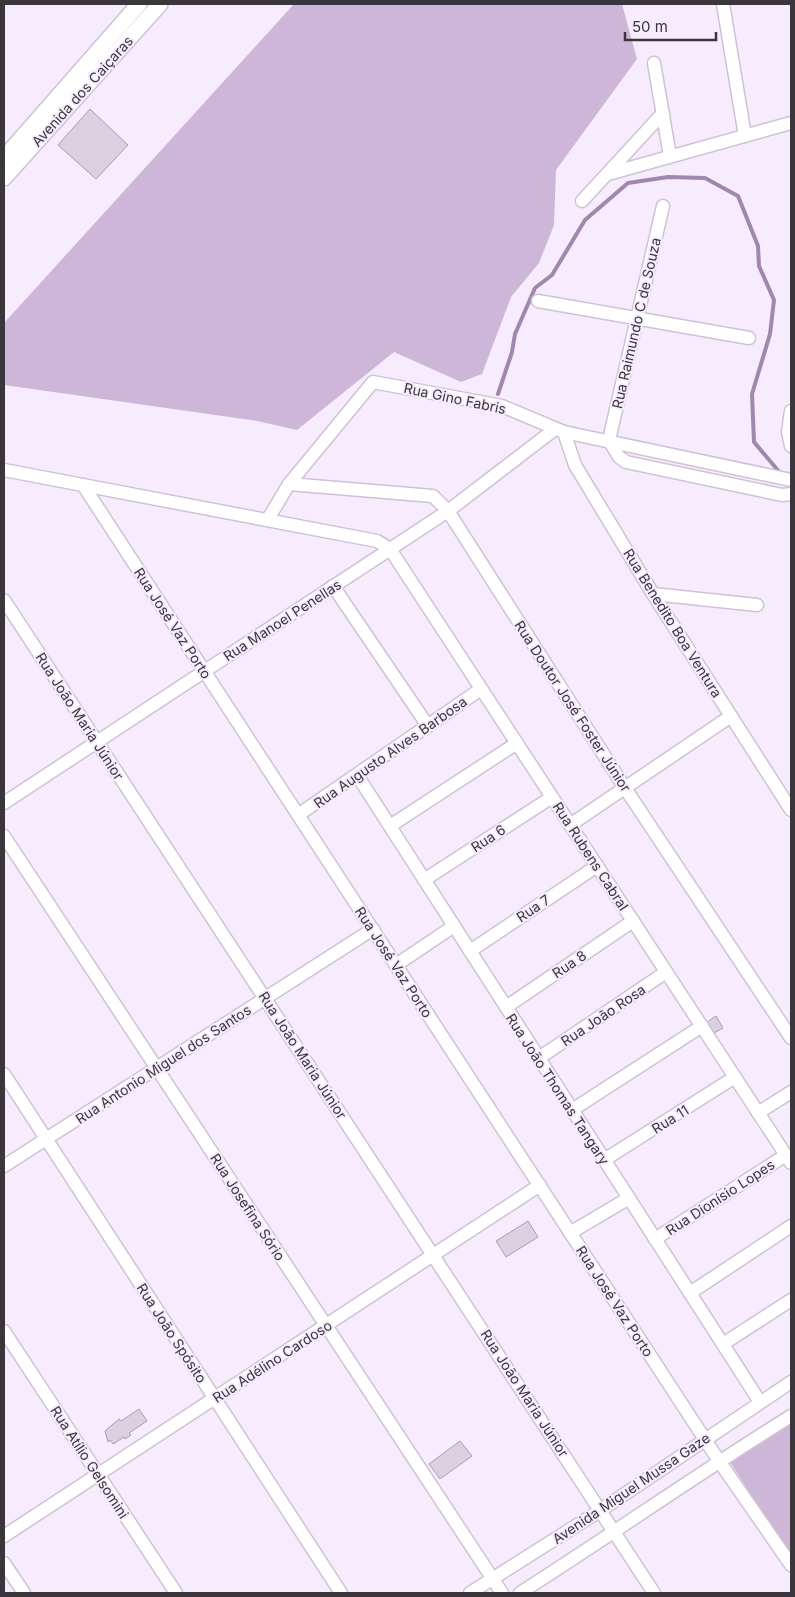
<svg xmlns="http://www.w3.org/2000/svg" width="795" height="1597" font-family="Inter,sans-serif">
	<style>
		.green { fill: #cdb6d8 }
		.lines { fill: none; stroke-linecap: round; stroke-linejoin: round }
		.stream { stroke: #a087ac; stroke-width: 4 }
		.building { fill: #dbd0e0; stroke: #a89eae }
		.minor-casing { stroke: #cec2d3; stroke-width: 15 }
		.tertiary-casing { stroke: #cec2d3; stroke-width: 18 }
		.minor { stroke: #fff; stroke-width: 12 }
		.tertiary { stroke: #fff; stroke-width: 15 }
		.labels { text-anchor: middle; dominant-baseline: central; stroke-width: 4; stroke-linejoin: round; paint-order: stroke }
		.street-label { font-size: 14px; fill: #3a363c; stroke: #f7ecfd }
	</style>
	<rect width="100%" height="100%" fill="#f7ecfd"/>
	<g class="green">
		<path d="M 294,4 L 622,4 L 637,59 L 556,170 L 554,225 L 539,263 L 511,297 L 482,374 L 461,382 L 394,352 L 297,430 L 257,421 L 4,385 L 4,323 Z"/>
		<path d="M 791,1423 L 791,1557 L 730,1462 Z"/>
	</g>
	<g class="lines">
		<path class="stream" d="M 498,394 L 512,352 L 515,334 L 535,288 L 552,275 L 585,220 L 628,183 L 668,177 L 705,178 L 738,196 L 758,246 L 759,266 L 774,300 L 770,334 L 752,394 L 754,442 L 781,474"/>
	</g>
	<g class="building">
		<path d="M 90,109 L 128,145 L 96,179 L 58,145 Z"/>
		<path d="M 716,1016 L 723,1028 L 714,1033 L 707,1022 Z"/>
		<path d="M 528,1221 L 538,1237 L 506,1257 L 496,1241 Z"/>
		<path d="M 139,1409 L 147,1421 L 129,1433 L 131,1435 L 125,1439 L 124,1437 L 113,1444 L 110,1440 L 108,1442 L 105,1431 L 119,1419 L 121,1421 Z"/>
		<path d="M 460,1441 L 472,1456 L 440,1479 L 429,1464 Z"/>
	</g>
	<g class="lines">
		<g class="minor-casing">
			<g id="minor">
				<path d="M 723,4 L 745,136"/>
				<path d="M 654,63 L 670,156"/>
				<path d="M 608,174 L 791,123"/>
				<path d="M 582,201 L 663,113"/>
				<path d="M 663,206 L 609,440 L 619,457 L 626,462 L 782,495 L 791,494"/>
				<path d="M 538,301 L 749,338"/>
				<path d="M 791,411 L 788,432 L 791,446"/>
				<path d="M 564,432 L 575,465 L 653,594 L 791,810"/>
				<path d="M 4,470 L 377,541 L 390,549 L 791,1163"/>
				<path d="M 289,484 L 433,496 L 448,511 L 625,788 L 791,1038"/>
				<path d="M 83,485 L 719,1461 L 791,1565"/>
				<path d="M 268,519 L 289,484 L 373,382 L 502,406 L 564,432 L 791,480"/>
				<path d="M 333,586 L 428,726"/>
				<path d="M 653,594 L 757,605"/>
				<path d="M 4,600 L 654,1593"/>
				<path d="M 357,775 L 760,1402"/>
				<path d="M 4,803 L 448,511 L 555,429"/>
				<path d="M 298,815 L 481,689"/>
				<path d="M 570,825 L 731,716"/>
				<path d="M 390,826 L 517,743"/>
				<path d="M 4,836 L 502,1593"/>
				<path d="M 424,880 L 552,797"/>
				<path d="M 470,951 L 597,866"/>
				<path d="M 396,965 L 454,926"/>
				<path d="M 506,1007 L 633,921"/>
				<path d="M 539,1058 L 666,972"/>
				<path d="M 4,1074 L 341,1593"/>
				<path d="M 572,1110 L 702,1026"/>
				<path d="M 758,1113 L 791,1092"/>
				<path d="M 604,1160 L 735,1077"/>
				<path d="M 4,1166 L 373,929"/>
				<path d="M 570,1233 L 629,1198"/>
				<path d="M 655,1239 L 786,1155"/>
				<path d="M 690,1293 L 791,1226"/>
				<path d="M 4,1331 L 176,1593"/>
				<path d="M 723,1344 L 791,1300"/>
				<path d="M 4,1536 L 540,1185"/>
				<path d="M 4,1563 L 24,1593"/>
				<path d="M 470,1593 L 601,1510 L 791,1382"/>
				<path d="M 520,1593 C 611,1535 699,1473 791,1416"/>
			</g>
		</g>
		<g class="tertiary-casing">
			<g id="tertiary">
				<path d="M 4,158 L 139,4"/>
				<path d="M 4,178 L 160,4"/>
			</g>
		</g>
		<use href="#minor" class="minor"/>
		<use href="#tertiary" class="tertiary"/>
	</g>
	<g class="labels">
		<g class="street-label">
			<text transform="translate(82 91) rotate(-48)">Avenida dos Caiçaras</text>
			<text transform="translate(636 323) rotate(-77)">Rua Raimundo C de Souza</text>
			<text transform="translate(455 398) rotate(12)">Rua Gino Fabris</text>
			<text transform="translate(282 620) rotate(-33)">Rua Manoel Penellas</text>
			<text transform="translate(173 623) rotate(57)">Rua José Vaz Porto</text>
			<text transform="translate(673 623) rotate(58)">Rua Benedito Boa Ventura</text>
			<text transform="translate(573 706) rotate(57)">Rua Doutor José Foster Júnior</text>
			<text transform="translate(80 716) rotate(57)">Rua João Maria Júnior</text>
			<text transform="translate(390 752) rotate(-35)">Rua Augusto Alves Barbosa</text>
			<text transform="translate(488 838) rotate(-33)">Rua 6</text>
			<text transform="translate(591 856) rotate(57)">Rua Rubens Cabral</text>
			<text transform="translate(533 908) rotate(-34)">Rua 7</text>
			<text transform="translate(394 962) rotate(57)">Rua José Vaz Porto</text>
			<text transform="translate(569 964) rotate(-34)">Rua 8</text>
			<text transform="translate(603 1015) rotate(-34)">Rua João Rosa</text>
			<text transform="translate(303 1055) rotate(57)">Rua João Maria Júnior</text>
			<text transform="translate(163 1064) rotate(-33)">Rua Antonio Miguel dos Santos</text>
			<text transform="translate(558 1089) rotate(57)">Rua João Thomas Tangary</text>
			<text transform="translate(670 1119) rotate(-32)">Rua 11</text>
			<text transform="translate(720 1197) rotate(-33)">Rua Dionísio Lopes</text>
			<text transform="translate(248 1207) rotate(57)">Rua Josefina Sório</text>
			<text transform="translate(615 1301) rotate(57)">Rua José Vaz Porto</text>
			<text transform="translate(172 1333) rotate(57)">Rua João Spósito</text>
			<text transform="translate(272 1361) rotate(-33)">Rua Adélino Cardoso</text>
			<text transform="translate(525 1393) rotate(57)">Rua João Maria Júnior</text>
			<text transform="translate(90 1462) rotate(57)">Rua Atílio Gelsomini</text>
			<text transform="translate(631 1488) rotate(-34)">Avenida Miguel Mussa Gaze</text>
		</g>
	</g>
	<rect width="795" height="1597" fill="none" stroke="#3a363c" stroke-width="10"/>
	<path d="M625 32v8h91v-8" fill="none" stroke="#3a363c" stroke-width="2.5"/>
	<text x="632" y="32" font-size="15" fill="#3a363c" stroke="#f7ecfd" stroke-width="4" paint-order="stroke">50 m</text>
</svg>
